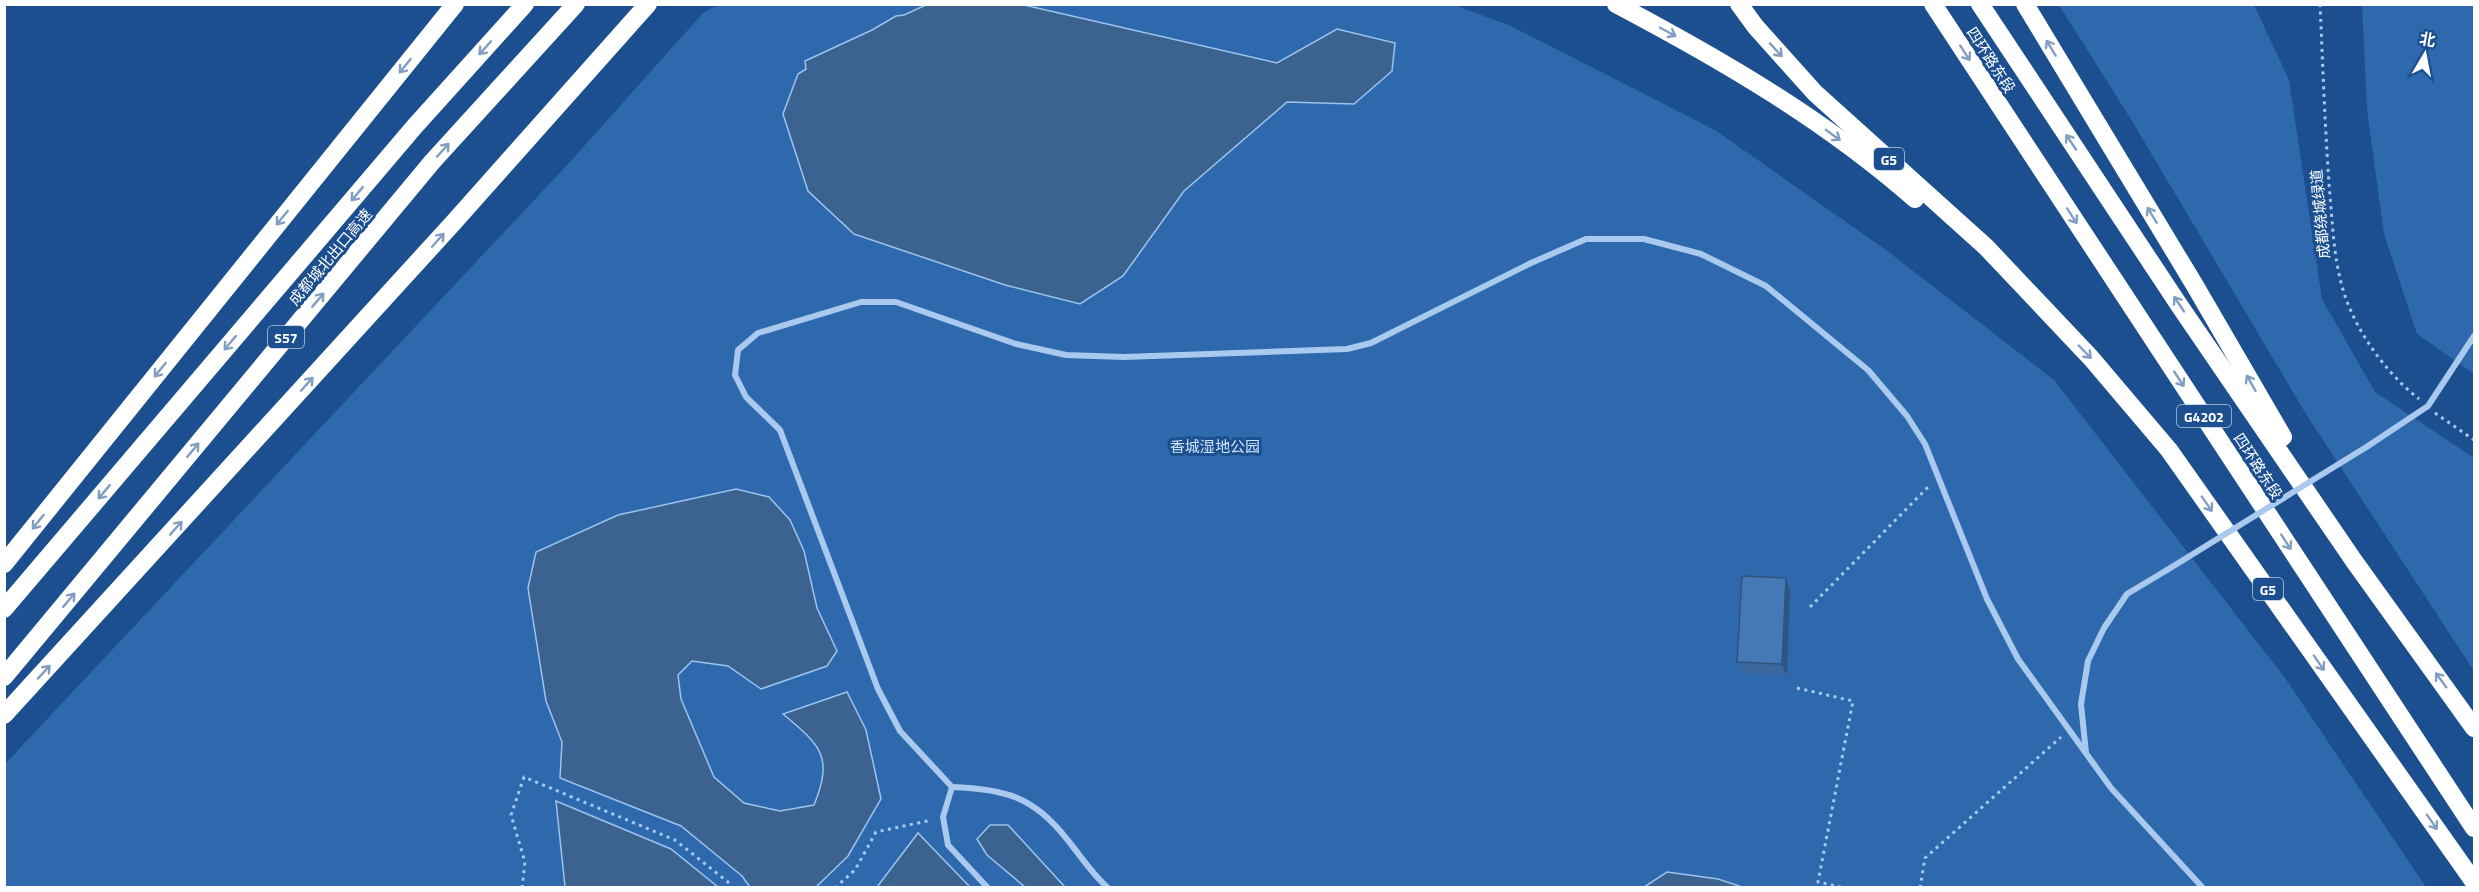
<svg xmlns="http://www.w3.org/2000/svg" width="2479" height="892" font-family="'Titillium Web','Noto Sans SC',sans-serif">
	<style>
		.green { fill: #2e69ad }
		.water { fill: #3c6290; stroke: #9cc4f0; stroke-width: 1.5 }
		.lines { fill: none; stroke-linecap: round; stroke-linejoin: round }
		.path { stroke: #a9c9ee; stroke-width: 3; stroke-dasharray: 3 4.5; stroke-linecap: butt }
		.minor { stroke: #a9c9ee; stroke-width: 6 }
		.motorway { stroke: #fff; stroke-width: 18 }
		.minor-bridge { stroke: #a9c9ee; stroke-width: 6 }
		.wall { fill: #3a679d }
		.shaded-wall { fill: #305480 }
		.building { fill: #4478b7; stroke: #305480; stroke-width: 1.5 }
		.oneway { stroke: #829ec1 }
		.labels { text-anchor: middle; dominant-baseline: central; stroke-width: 6; stroke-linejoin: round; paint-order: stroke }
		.shield { fill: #1b4f8f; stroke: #bbcadd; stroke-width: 1.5 }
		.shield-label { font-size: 14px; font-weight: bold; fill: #fff }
		.street-label { font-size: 15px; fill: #fff; stroke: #1b4f8f }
		.park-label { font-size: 15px; fill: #cfe3fa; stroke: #1b4f8f }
	</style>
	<rect width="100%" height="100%" fill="#1b4f8f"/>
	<g class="green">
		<path d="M 718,5 L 1454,5 L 1511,26 L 1715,130 L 1886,250 L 2054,380 L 2285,678 L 2426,887 L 5,887 L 4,765 L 568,164 L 704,12 Z"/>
		<path d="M 2059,5 L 2254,5 L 2289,80 L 2322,299 L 2375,392 L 2474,458 L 2474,671 L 2306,414 L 2132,121 Z"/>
		<path d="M 2362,5 L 2474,5 L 2474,374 L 2417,334 L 2384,234 L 2367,110 Z"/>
	</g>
	<g class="water">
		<path d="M 926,5 L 1024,5 L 1277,63 L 1337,29 L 1395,43 L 1392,71 L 1354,104 L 1287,102 L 1184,191 L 1123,276 L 1080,304 L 1005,285 L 854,234 L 808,191 L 783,114 L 798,74 L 806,69 L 805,61 L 872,30 L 896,16 L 904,15 Z"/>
		<path d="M 736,489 L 769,497 L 790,520 L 804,551 L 817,608 L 837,651 L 827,666 L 761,689 L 728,666 L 692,661 L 678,675 L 681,699 L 714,777 L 744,803 L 780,811 L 814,805 C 834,756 820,745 783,714 L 847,692 L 866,730 L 881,799 L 848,856 L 816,887 L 750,887 L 742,876 L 681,826 L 560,778 L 562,742 L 546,701 L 528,588 L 536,552 L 618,515 Z"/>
		<path d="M 556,801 L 671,849 L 718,887 L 565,887 Z"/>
		<path d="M 990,825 L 1008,825 L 1065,887 L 1025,887 L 987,855 L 977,839 Z"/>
		<path d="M 918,833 L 970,887 L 877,887 Z"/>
		<path d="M 1667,872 L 1718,879 L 1742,887 L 1644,887 Z"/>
	</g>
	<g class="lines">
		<g class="path">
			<path d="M 2320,4 C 2323,68 2325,133 2330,196 C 2333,230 2334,263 2345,296 C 2358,334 2387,374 2419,399"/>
			<path d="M 2435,413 L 2474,440"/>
			<path d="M 1810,607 L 1930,485"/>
			<path d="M 1797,688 L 1853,701 L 1818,882 L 1845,888"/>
			<path d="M 522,888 L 525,862 L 511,815 L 524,777 L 675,840 L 728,882 L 732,888"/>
			<path d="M 835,888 L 855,870 L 876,832 L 932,820"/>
			<path d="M 1920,888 L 1925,858 L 2061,737"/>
		</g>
		<g class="minor">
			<path d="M 2368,446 L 2428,406 L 2474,336"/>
			<path d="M 2086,753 L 2081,704 L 2088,661 L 2104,628 L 2127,594 L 2167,570"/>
			<path d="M 952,787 C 1004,789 1033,796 1066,838 C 1081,856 1090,872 1108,888"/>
			<path d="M 988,888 L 948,845 L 943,817 L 952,787 L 900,731 L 878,689 L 780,430 L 746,397 L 735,375 L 738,350 L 758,333 L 861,302 L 896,302 L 1016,344 L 1066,355 L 1124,357 L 1347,349 L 1371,343 L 1531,263 L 1586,239 L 1644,239 L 1701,254 L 1766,286 L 1868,370 L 1907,416 L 1925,444 L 1987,599 L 2018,659 L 2111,788 L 2203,888"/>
		</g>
		<g class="motorway">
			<path d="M 1616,4 C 1722,60 1825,120 1915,199"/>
			<path d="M 1739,4 L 1755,26 L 1815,93 L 1986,247 L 2091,358 L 2169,450 L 2474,882"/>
			<path d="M 1933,4 L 2474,828"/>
			<path d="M 1980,4 L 2179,305 L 2354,561 L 2474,728"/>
			<path d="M 2025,4 L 2194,284 L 2283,437"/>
			<path d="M 4,564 L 455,4"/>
			<path d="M 4,609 L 415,126 L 525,4"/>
			<path d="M 4,677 L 432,162 L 576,4"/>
			<path d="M 4,715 L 454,222 L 648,4"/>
		</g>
		<path class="minor-bridge" d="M 2167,570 L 2368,446"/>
	</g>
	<path class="wall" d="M 1790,590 L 1787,676 L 1741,673 L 1737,662 Z"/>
	<path class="shaded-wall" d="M 1786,578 L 1790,590 L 1787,676 L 1782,664 Z"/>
	<path class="building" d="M 1742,576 L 1786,578 L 1782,664 L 1737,662 Z"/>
	<defs><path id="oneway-shaft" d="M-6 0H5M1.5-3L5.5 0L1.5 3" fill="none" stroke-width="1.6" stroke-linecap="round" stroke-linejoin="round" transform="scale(1.5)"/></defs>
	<g class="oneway">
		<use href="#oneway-shaft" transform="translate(1668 32) rotate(28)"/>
		<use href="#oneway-shaft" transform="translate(485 48) rotate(132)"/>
		<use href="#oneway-shaft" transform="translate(2051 48) rotate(-121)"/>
		<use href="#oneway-shaft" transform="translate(1776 50) rotate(47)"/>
		<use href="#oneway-shaft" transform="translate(1965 53) rotate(57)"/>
		<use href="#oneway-shaft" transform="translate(405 66) rotate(129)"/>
		<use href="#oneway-shaft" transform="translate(1833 135) rotate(36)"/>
		<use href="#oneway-shaft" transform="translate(2071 142) rotate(-124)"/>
		<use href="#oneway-shaft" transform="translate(443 150) rotate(-48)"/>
		<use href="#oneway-shaft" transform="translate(357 194) rotate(130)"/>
		<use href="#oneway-shaft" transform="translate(2152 215) rotate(-121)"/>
		<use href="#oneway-shaft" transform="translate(2072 216) rotate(57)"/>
		<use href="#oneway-shaft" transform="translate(282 218) rotate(129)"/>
		<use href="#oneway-shaft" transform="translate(438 240) rotate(-48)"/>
		<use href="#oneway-shaft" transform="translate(318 300) rotate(-50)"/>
		<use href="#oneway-shaft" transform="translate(2179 304) rotate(-124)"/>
		<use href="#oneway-shaft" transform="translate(230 343) rotate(130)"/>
		<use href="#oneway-shaft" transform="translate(2085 352) rotate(46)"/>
		<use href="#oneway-shaft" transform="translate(160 370) rotate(129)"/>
		<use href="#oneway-shaft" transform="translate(2179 379) rotate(57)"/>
		<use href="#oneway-shaft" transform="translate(2251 383) rotate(-120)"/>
		<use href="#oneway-shaft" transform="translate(307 384) rotate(-48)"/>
		<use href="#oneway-shaft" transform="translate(193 450) rotate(-50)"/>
		<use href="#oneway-shaft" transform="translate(104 492) rotate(130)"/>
		<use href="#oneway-shaft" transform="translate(2207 504) rotate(55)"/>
		<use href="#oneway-shaft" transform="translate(38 522) rotate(129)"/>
		<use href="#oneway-shaft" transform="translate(176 528) rotate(-48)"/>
		<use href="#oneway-shaft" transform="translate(2286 542) rotate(57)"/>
		<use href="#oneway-shaft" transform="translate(69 600) rotate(-50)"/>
		<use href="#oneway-shaft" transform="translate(2319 663) rotate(55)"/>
		<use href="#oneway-shaft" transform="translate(44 672) rotate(-47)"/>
		<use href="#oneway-shaft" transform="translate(2441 680) rotate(-126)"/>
		<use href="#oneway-shaft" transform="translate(2432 822) rotate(55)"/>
	</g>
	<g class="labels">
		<g class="shield">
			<rect x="1874" y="148" width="30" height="22" rx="4.5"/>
			<rect x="268" y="326" width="36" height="22" rx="4.5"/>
			<rect x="2177" y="405" width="54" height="22" rx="4.5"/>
			<rect x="2253" y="578" width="30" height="22" rx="4.5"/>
		</g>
		<g class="shield-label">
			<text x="1889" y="159">G5</text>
			<text x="286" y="337">S57</text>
			<text x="2204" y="416">G4202</text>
			<text x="2268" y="589">G5</text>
		</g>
		<g class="street-label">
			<text transform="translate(1991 60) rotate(57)">四环路东段</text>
			<text transform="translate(2320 214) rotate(-95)">成都绕城绿道</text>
			<text transform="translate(330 257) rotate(-50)">成都城北出口高速</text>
			<text transform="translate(2258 466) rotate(57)">四环路东段</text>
		</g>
		<g class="park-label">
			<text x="1215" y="446">香城湿地公园</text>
		</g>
	</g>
	<rect width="2479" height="892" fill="none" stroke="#ffffff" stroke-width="12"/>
	<g transform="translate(2425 54) rotate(10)" stroke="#1b4f8f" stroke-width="4.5" paint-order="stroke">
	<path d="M0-4.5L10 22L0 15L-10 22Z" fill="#ffffff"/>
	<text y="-9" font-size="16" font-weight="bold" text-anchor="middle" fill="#ffffff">北</text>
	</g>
</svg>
